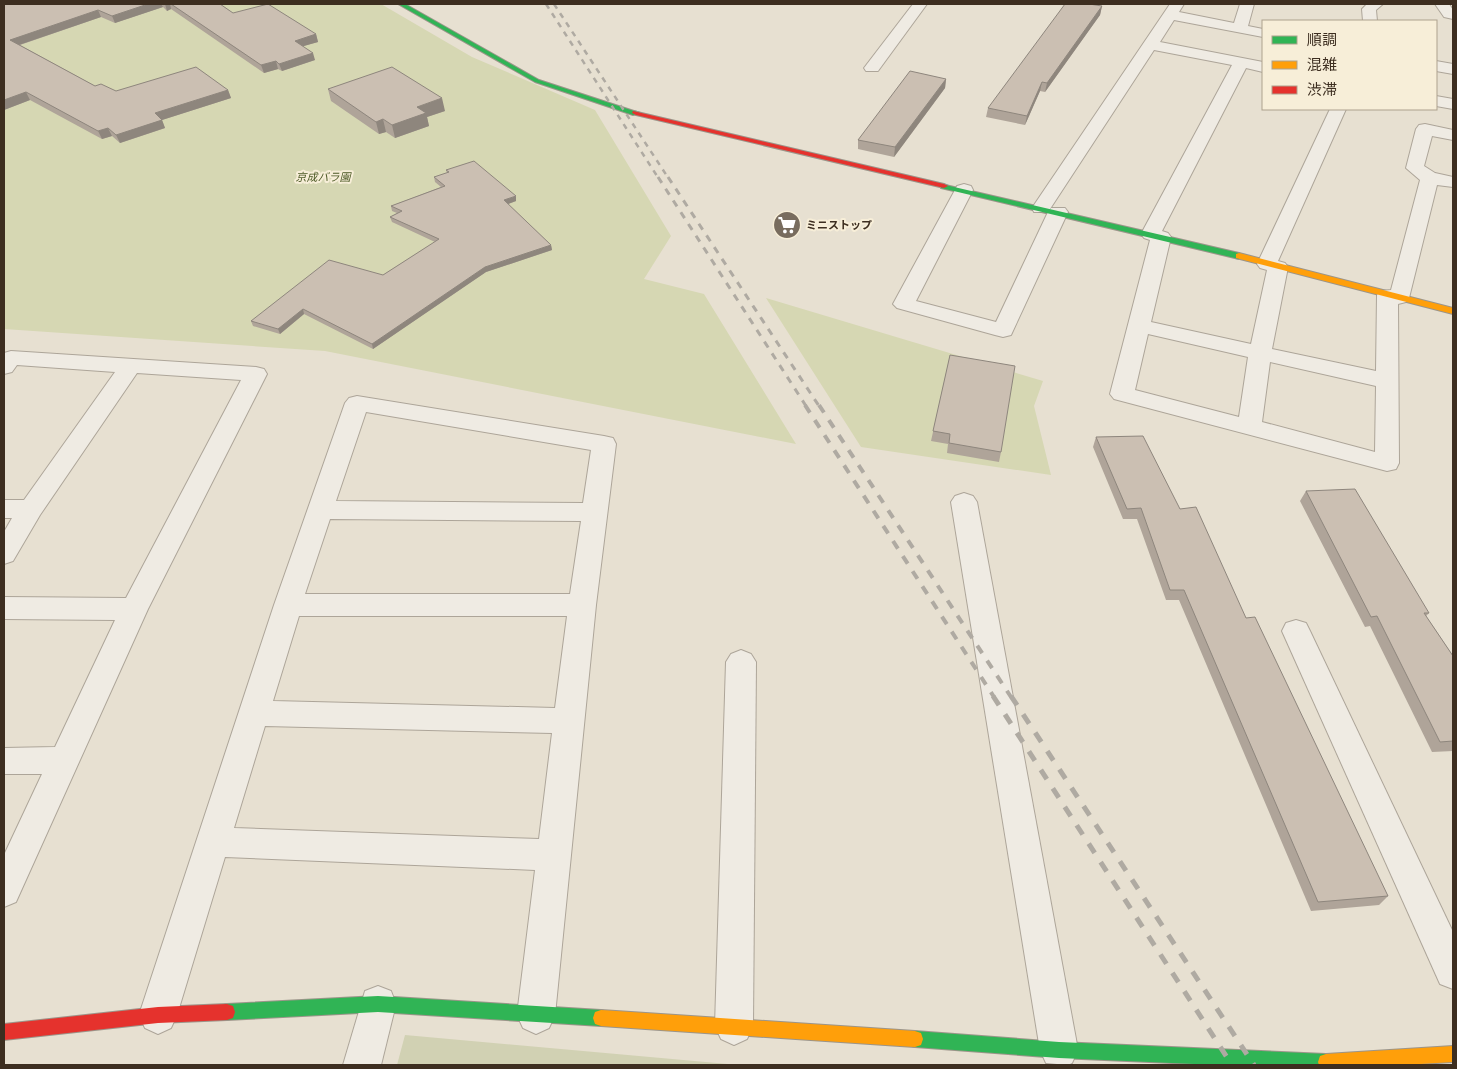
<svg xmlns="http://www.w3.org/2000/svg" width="1457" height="1069" font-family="Bitter,'Noto Sans JP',serif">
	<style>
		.green { fill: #d6d7b3 }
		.cemetery { fill: #d1d1b3 }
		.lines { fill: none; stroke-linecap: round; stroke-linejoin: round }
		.street-casing { stroke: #ada599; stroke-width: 2 }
		.fast-casing { stroke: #9c958a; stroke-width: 2 }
		.slow-casing { stroke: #9c958a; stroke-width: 2 }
		.jam-casing { stroke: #9c958a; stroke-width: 2 }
		.street { fill: #efebe3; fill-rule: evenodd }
		.fast { fill: #30b455; fill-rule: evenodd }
		.slow { fill: #ff9f0a; fill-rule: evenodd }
		.jam { fill: #e5322d; fill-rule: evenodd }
		.rail-far3 { stroke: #afaaa2; stroke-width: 2.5; stroke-dasharray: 5.5 5.5; stroke-linecap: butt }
		.rail-far2 { stroke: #afaaa2; stroke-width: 3; stroke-dasharray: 7 7; stroke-linecap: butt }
		.rail-far1 { stroke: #afaaa2; stroke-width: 4; stroke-dasharray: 9 9; stroke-linecap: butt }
		.rail { stroke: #afaaa2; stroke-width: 5; stroke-dasharray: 11 11; stroke-linecap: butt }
		.wall { fill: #afa499 }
		.shaded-wall { fill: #8e867d }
		.building { fill: #cbbfb2; stroke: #8e867d }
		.labels { text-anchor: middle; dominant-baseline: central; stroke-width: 4; stroke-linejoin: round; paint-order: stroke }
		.far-park-label { font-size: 11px; font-style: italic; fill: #4d5a26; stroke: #f7eed8 }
		.far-poi-label { font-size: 11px; font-weight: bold; fill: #3d2e20; stroke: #f7eed8; text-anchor: start }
	</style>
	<rect width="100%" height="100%" fill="#e7e0d1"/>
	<g class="green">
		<path d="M 4,4 L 381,4 L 472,57 L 595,110 L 671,236 L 644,279 L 704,294 L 796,444 L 325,351 L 4,329 Z"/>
		<path d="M 766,298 L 1043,381 L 1034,406 L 1051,475 L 861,447 Z"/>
	</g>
	<path class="cemetery" d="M 405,1035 L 739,1065 L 397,1065 Z"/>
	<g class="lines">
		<g class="street-casing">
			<g id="street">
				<path d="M 913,4 L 927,4 L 878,71 L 866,71 L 864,68 Z"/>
				<path d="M 1170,4 L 1184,4 L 1179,12 L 1234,23 L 1240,4 L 1254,4 L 1248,26 L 1263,29 L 1263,37 L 1174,20 L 1160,42 L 1263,62 L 1263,72 L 1246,68 L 1162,231 L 1168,233 L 1171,237 L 1151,322 L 1251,344 L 1267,270 L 1260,268 L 1257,264 L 1330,109 L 1346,109 L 1278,261 L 1285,263 L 1288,267 L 1272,349 L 1376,371 L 1377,295 L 1380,291 L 1391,290 L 1420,180 L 1406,168 L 1416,129 L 1419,125 L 1425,124 L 1453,130 L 1453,140 L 1432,136 L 1424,166 L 1435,173 L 1453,177 L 1453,187 L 1437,185 L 1409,298 L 1406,302 L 1398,304 L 1399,463 L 1396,469 L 1387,471 L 1114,399 L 1110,394 L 1150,240 L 1144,238 L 1141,234 L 1232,65 L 1154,50 L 1048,212 L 1034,212 L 1032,208 ZM 1148,334 L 1248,357 L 1239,417 L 1135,390 ZM 1270,362 L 1376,386 L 1375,452 L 1262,422 Z"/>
				<path d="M 1367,4 L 1383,4 L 1376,10 L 1377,21 L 1363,21 L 1362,9 Z"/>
				<path d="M 1435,4 L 1449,4 L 1453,10 L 1453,19 L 1444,17 Z"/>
				<path d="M 1436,61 L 1453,64 L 1453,74 L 1436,71 Z"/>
				<path d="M 1436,96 L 1453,99 L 1453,109 L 1436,106 Z"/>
				<path d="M 964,184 L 971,186 L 973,190 L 916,301 L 996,322 L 1048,212 L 1051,208 L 1065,208 L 1068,212 L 1011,335 L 1003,337 L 995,335 L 897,308 L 893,304 L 955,190 L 957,186 Z"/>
				<path d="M 11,351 L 256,367 L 264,369 L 267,374 L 148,609 L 16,902 L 4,907 L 4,855 L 42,774 L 4,774 L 4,748 L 55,747 L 115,620 L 4,619 L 4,597 L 126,598 L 241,380 L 137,373 L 40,515 L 13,561 L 4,564 L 4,532 L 12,518 L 4,518 L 4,500 L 24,500 L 115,372 L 17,365 L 12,372 L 4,374 L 4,353 Z"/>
				<path d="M 357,396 L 604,436 L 613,438 L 616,444 L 596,605 L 555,1015 L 549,1028 L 536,1034 L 523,1028 L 517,1015 L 535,870 L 225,857 L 177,1015 L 171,1028 L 158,1034 L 145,1028 L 139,1015 L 274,605 L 345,403 L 349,398 ZM 366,412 L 591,450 L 583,503 L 336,501 ZM 330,519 L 581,521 L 570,594 L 305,594 ZM 299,616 L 567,616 L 555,708 L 273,701 ZM 265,726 L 552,733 L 539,839 L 234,828 Z"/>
				<path d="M 964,493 L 973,496 L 977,502 L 1078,1050 L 1072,1063 L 1068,1065 L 1046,1063 L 1040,1050 L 951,502 L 955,496 Z"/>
				<path d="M 1296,620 L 1306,623 L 1310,631 L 1453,932 L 1453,989 L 1440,984 L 1282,631 L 1286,623 Z"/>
				<path d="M 741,650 L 751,654 L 756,662 L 753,1026 L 747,1039 L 734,1045 L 721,1039 L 715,1026 L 726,662 L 731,654 Z"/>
				<path d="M 378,986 L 391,991 L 396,1004 L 381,1065 L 343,1065 L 365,991 Z"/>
			</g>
		</g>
		<g class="fast-casing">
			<g id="fast">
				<path d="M 398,4 L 405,4 L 539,80 L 640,113 L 633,115 L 535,82 Z"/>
				<path d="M 941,184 L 1239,253 L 1243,256 L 1239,259 L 941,188 Z"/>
				<path d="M 378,996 L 601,1010 L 607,1012 L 609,1018 L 607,1024 L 601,1026 L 378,1012 L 227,1020 L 221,1018 L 219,1012 L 221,1006 L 227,1004 Z"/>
				<path d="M 915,1031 L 1059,1042 L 1326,1054 L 1332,1056 L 1334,1062 L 1333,1065 L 1217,1065 L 1059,1058 L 915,1047 L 909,1045 L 907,1039 L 909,1033 Z"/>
			</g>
		</g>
		<g class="slow-casing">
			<g id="slow">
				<path d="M 1239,253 L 1453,308 L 1453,314 L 1236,258 L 1236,254 Z"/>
				<path d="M 601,1010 L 915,1031 L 921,1033 L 923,1039 L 921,1045 L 915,1047 L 601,1026 L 595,1024 L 593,1018 L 595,1012 Z"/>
				<path d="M 1453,1046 L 1453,1062 L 1403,1065 L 1319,1065 L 1318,1062 L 1320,1056 L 1326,1054 Z"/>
			</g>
		</g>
		<g class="jam-casing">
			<g id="jam">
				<path d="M 633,111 L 944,184 L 948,186 L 944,188 L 636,115 L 632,113 Z"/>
				<path d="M 227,1004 L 233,1006 L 235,1012 L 233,1018 L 227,1020 L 158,1023 L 4,1040 L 4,1024 L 158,1007 Z"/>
			</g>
		</g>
		<use href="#street" class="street"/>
		<use href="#fast" class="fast"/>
		<use href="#slow" class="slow"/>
		<use href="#jam" class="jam"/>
		<g class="rail-far3">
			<path d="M 546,4 L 659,179"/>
			<path d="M 554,4 L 669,179"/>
		</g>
		<g class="rail-far2">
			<path d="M 658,177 L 806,406"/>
			<path d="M 668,177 L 819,406"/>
		</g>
		<g class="rail-far1">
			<path d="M 805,405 L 994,697"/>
			<path d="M 819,405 L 1011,697"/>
		</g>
		<g class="rail">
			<path d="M 993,696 L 1232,1065"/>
			<path d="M 1011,696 L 1254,1065"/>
		</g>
	</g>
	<g class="wall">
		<path d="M 4,4 L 220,4 L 233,13 L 316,34 L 318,42 L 303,46 L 315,60 L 282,71 L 278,69 L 264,73 L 171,9 L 167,11 L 163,7 L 115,23 L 101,17 L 20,45 L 95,86 L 116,91 L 228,90 L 231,98 L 162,120 L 165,128 L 120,143 L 112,136 L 102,139 L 30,100 L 4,110 Z"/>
		<path d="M 1102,6 L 1100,15 L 1045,92 L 1040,91 L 1025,125 L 986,117 L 988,108 Z"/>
		<path d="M 946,79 L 945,88 L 894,157 L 858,149 L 858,140 Z"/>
		<path d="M 328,89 L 445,111 L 427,117 L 429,126 L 395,138 L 386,132 L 379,134 L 331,101 Z"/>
		<path d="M 446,170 L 516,201 L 508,204 L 551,245 L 552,250 L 486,272 L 373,349 L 304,314 L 280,334 L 253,326 L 251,321 L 383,275 L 435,242 L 392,222 L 390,217 L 397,213 L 392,211 L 391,206 L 441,187 L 435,182 L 434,177 L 447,173 Z"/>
		<path d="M 950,355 L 1001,452 L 999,462 L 947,453 L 948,444 L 931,441 Z"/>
		<path d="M 1096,437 L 1180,509 L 1246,618 L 1388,896 L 1379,905 L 1311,911 L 1179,600 L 1166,600 L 1137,519 L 1123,519 L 1093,447 Z"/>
		<path d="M 1306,491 L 1429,613 L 1426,616 L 1453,656 L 1453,751 L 1432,752 L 1370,626 L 1365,627 L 1300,501 Z"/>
	</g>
	<g class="shaded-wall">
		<path d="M 148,4 L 161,4 L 163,7 L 115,23 L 112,16 Z"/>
		<path d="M 165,4 L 170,4 L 171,9 L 167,11 Z"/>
		<path d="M 1102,6 L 1100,15 L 1045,92 L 1047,83 Z"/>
		<path d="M 98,10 L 101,17 L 13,47 L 10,40 Z"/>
		<path d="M 316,34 L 318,42 L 297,48 L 295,41 Z"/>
		<path d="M 313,53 L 315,60 L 282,71 L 279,64 Z"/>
		<path d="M 276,61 L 278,69 L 264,73 L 261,65 Z"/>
		<path d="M 946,79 L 945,88 L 894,157 L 895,147 Z"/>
		<path d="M 1042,82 L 1040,91 L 1025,125 L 1027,116 Z"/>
		<path d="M 228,90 L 231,98 L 162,120 L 165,128 L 120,143 L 116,135 L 155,113 Z"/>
		<path d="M 26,92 L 30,100 L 4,110 L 4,100 Z"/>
		<path d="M 442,98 L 445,111 L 427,117 L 429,126 L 395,138 L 392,125 L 417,107 Z"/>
		<path d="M 383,119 L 386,132 L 379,134 L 376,122 Z"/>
		<path d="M 108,128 L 112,136 L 102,139 L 98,131 Z"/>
		<path d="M 516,196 L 516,201 L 505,205 L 504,200 Z"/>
		<path d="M 551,245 L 552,250 L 486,272 L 373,349 L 372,344 L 485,267 Z"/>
		<path d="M 303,309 L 304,314 L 280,334 L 278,329 Z"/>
	</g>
	<g class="building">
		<path d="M 4,4 L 148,4 L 112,16 L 98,10 L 10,40 L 95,86 L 101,84 L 116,91 L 196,67 L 228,90 L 155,113 L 162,120 L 116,135 L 108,128 L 98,131 L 26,92 L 4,100 Z"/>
		<path d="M 171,4 L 220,4 L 233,13 L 268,4 L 316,34 L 295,41 L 313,53 L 279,64 L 276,61 L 261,65 Z"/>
		<path d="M 1065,4 L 1089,4 L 1102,6 L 1047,83 L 1042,82 L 1027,116 L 988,108 Z"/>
		<path d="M 392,67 L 442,98 L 417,107 L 426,113 L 392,125 L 383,119 L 376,122 L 328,89 Z"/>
		<path d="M 910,71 L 946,79 L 895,147 L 858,140 Z"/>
		<path d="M 474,161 L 516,196 L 504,200 L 551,245 L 485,267 L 372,344 L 303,309 L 278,329 L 251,321 L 329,260 L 383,275 L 439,239 L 390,217 L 402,211 L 391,206 L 445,186 L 434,177 L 449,172 L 446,170 Z"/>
		<path d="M 950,355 L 1015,366 L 1001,452 L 949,443 L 950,434 L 933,431 Z"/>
		<path d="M 1143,436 L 1180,509 L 1196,507 L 1246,618 L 1255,617 L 1388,896 L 1318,902 L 1184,590 L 1170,590 L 1141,508 L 1127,509 L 1096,437 Z"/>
		<path d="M 1355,489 L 1429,613 L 1424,613 L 1453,656 L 1453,741 L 1440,742 L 1377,616 L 1371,617 L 1306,491 Z"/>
	</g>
	<defs>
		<g id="supermarket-disc" transform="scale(1.4375)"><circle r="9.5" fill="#786c5e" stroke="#f7eed8"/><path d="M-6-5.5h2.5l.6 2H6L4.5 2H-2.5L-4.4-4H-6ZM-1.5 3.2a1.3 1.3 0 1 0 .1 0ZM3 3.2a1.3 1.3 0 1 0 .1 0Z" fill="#fff"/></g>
	</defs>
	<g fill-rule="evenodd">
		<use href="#supermarket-disc" x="787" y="225"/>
	</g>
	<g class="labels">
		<g class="far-park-label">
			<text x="323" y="177">京成バラ園</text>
		</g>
		<g class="far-poi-label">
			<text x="806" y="225">ミニストップ</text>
		</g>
	</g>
	<rect width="1457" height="1069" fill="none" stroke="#3d2e20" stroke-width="10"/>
	<rect x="1262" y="20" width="175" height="90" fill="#f7eed8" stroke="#ada18e"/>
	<rect x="1272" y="36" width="25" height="8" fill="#30b455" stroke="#ada18e"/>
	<text x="1307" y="45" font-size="15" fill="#3d2e20">順調</text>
	<rect x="1272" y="61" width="25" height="8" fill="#ff9f0a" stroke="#ada18e"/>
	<text x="1307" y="70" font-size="15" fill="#3d2e20">混雑</text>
	<rect x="1272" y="86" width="25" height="8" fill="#e5322d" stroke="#ada18e"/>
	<text x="1307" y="95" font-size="15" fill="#3d2e20">渋滞</text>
</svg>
